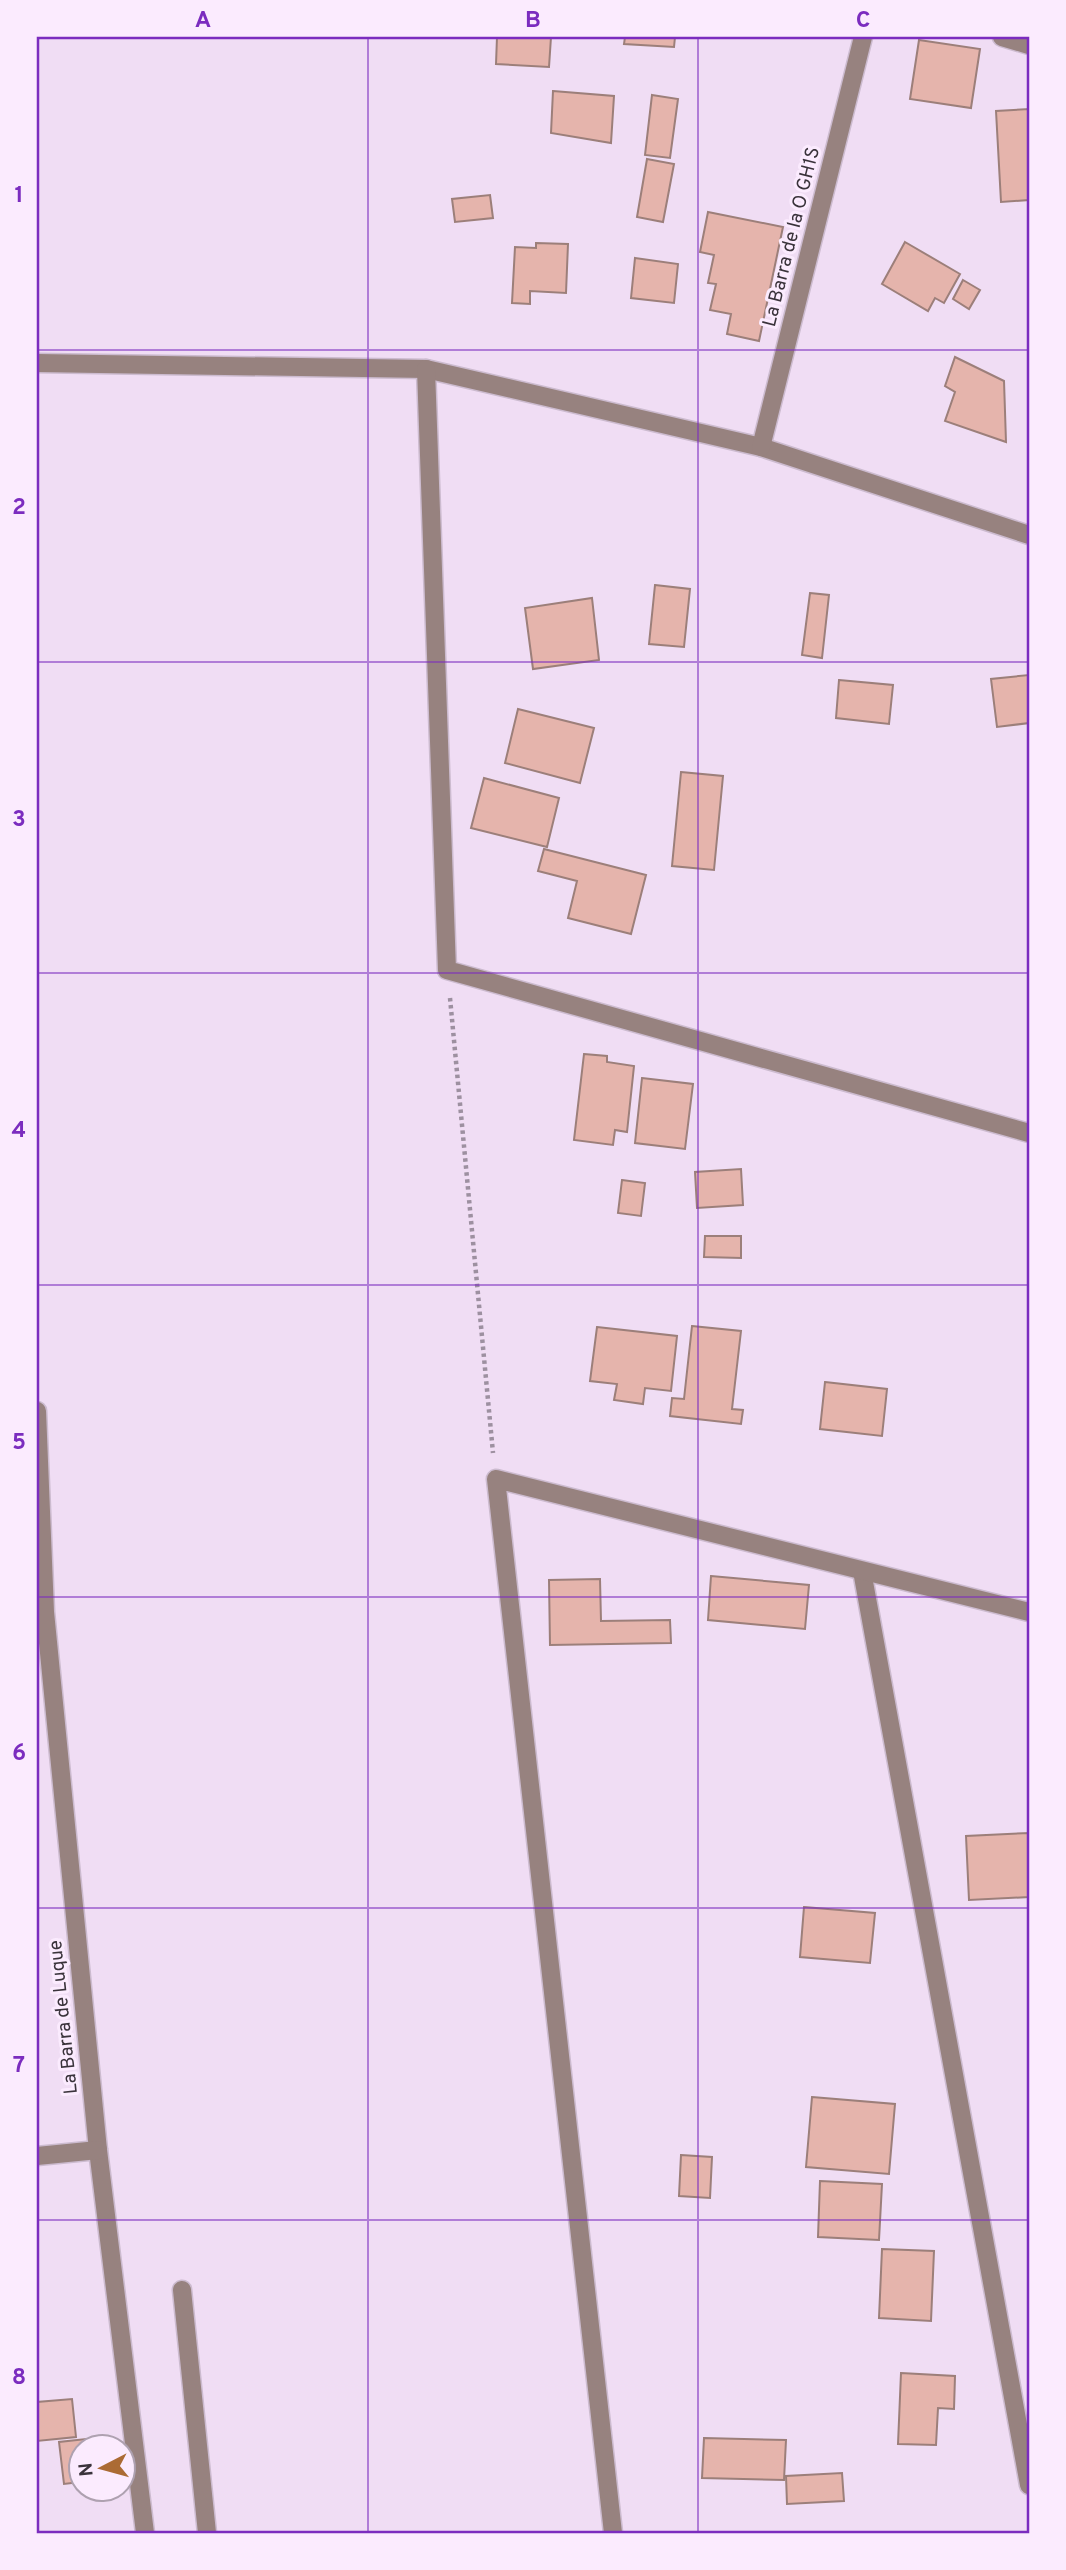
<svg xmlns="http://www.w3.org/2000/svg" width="1066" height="2570" font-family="Overpass,sans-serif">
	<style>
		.building { fill: #e5b4ac; stroke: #9c7f7a; stroke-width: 2 }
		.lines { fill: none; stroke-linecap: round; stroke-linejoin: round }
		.minor-casing { stroke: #ccbbcf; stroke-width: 21 }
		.path { stroke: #9d90a0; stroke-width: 4.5; stroke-dasharray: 3.5 3.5; stroke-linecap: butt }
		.minor { stroke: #97827f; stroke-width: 18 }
		.grid { fill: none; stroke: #7b2cbf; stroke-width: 2; stroke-opacity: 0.55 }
		.labels { text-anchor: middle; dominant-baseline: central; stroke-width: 6; stroke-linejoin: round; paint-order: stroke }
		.street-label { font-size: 19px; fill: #3a333b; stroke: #fbebfe }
		.neatline { fill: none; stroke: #7b2cbf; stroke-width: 2.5 }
		.grid-label { font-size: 23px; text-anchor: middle; font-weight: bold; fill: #7b2cbf }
	</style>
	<rect width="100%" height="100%" fill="#f0ddf4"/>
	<g class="building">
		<path d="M 497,37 L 551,37 L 549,67 L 496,64 Z"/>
		<path d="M 625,37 L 675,37 L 674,47 L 624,44 Z"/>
		<path d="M 919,40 L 980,49 L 971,108 L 910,99 Z"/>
		<path d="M 553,91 L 614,96 L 611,143 L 551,133 Z"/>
		<path d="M 652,95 L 678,99 L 670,158 L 645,155 Z"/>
		<path d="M 1029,109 L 1029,200 L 1001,202 L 996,111 Z"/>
		<path d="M 647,159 L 674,164 L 663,222 L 637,217 Z"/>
		<path d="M 490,195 L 493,218 L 455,222 L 452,199 Z"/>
		<path d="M 708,212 L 783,227 L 759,341 L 727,334 L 731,314 L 710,310 L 716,284 L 708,283 L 714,255 L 700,252 Z"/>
		<path d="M 905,242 L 960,274 L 944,303 L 935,298 L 928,311 L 882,284 Z"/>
		<path d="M 536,243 L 568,244 L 566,293 L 530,291 L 530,304 L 512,303 L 515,247 L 536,248 Z"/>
		<path d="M 635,258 L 678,264 L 674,303 L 631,298 Z"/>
		<path d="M 963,280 L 980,290 L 969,309 L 953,299 Z"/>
		<path d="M 955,357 L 1004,381 L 1006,442 L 945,421 L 955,392 L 945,386 Z"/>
		<path d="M 655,585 L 690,589 L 684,647 L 649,644 Z"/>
		<path d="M 810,593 L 829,595 L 822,658 L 802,655 Z"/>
		<path d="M 592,598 L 599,660 L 533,669 L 525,608 Z"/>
		<path d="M 1029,675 L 1029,723 L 997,727 L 991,679 Z"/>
		<path d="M 839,680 L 893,685 L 889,724 L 836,718 Z"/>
		<path d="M 518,709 L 594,728 L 580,783 L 505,763 Z"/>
		<path d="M 681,772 L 723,776 L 714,870 L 672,866 Z"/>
		<path d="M 484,778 L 559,798 L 547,847 L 471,828 Z"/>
		<path d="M 544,849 L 646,875 L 631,934 L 568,918 L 577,881 L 538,871 Z"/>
		<path d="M 584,1054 L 607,1056 L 607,1062 L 634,1066 L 627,1132 L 615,1130 L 613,1145 L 574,1140 Z"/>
		<path d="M 642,1078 L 693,1084 L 685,1149 L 635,1143 Z"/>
		<path d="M 741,1169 L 743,1205 L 697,1208 L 695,1172 Z"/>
		<path d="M 622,1180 L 645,1183 L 641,1216 L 618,1213 Z"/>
		<path d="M 705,1236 L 741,1236 L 741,1258 L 704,1257 Z"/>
		<path d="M 692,1326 L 741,1331 L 732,1409 L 743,1410 L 741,1424 L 670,1416 L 672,1398 L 684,1399 Z"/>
		<path d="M 597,1327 L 677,1336 L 671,1391 L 645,1388 L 643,1404 L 614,1400 L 617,1384 L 590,1381 Z"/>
		<path d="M 825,1382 L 887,1389 L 882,1436 L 820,1429 Z"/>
		<path d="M 711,1576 L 809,1585 L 805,1629 L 708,1620 Z"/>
		<path d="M 600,1579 L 601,1621 L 670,1620 L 671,1643 L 550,1645 L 549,1580 Z"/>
		<path d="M 1029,1833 L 1029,1897 L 969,1900 L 966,1836 Z"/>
		<path d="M 804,1907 L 875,1913 L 870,1963 L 800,1957 Z"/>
		<path d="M 812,2097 L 895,2104 L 889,2174 L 806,2167 Z"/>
		<path d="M 681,2155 L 712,2157 L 710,2198 L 679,2196 Z"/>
		<path d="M 820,2181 L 882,2184 L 879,2240 L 818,2237 Z"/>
		<path d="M 882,2249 L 934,2251 L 931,2321 L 879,2318 Z"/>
		<path d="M 901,2373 L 955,2376 L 954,2409 L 938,2408 L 936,2445 L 898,2444 Z"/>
		<path d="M 72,2399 L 76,2437 L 37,2441 L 37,2402 Z"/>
		<path d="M 704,2438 L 786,2440 L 784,2480 L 702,2478 Z"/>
		<path d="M 86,2439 L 87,2448 L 80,2448 L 80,2482 L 64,2484 L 59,2442 Z"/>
		<path d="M 842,2473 L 844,2501 L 787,2504 L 786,2476 Z"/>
	</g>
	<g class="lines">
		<g class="minor-casing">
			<g id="minor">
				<path d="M 1002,37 L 1029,45"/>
				<path d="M 37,363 L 426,369 L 761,447 L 1029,535"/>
				<path d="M 426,369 L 447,970 L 1029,1133"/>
				<path d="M 761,447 L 863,37"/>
				<path d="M 37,1411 L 45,1612 L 98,2150 L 145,2533"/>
				<path d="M 862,1571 L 1029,2485"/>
				<path d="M 37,2156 L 98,2150"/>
				<path d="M 182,2290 L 207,2533"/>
				<path d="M 613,2533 L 496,1479 L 1029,1612"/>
			</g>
		</g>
		<path class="path" d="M 450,998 L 493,1453"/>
		<use href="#minor" class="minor"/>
	</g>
	<path class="grid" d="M 368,37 L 368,2533M 698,37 L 698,2533M 37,350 L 1029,350M 37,662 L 1029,662M 37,973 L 1029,973M 37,1285 L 1029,1285M 37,1597 L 1029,1597M 37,1908 L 1029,1908M 37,2220 L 1029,2220"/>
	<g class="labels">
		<g class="street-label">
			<text transform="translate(792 237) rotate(-76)">La Barra de la O GH1S</text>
			<text transform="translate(64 2017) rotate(-96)">La Barra de Luque</text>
		</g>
	</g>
	<rect width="1066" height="2570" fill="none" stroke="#fbebfe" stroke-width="77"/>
	<g transform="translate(102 2468) rotate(264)"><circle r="33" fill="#fbebfe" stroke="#aea1b0" stroke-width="2"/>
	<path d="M0-5L12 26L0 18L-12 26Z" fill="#ab6b34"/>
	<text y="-10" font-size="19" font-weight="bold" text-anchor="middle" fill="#3a333b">N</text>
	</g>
	<rect x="38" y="38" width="990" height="2494" class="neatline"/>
	<g class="grid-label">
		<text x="203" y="27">A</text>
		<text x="533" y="27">B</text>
		<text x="863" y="27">C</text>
		<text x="19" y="202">1</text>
		<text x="19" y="514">2</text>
		<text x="19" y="826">3</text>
		<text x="19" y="1137">4</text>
		<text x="19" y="1449">5</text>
		<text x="19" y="1760">6</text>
		<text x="19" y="2072">7</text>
		<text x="19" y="2384">8</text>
	</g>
</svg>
